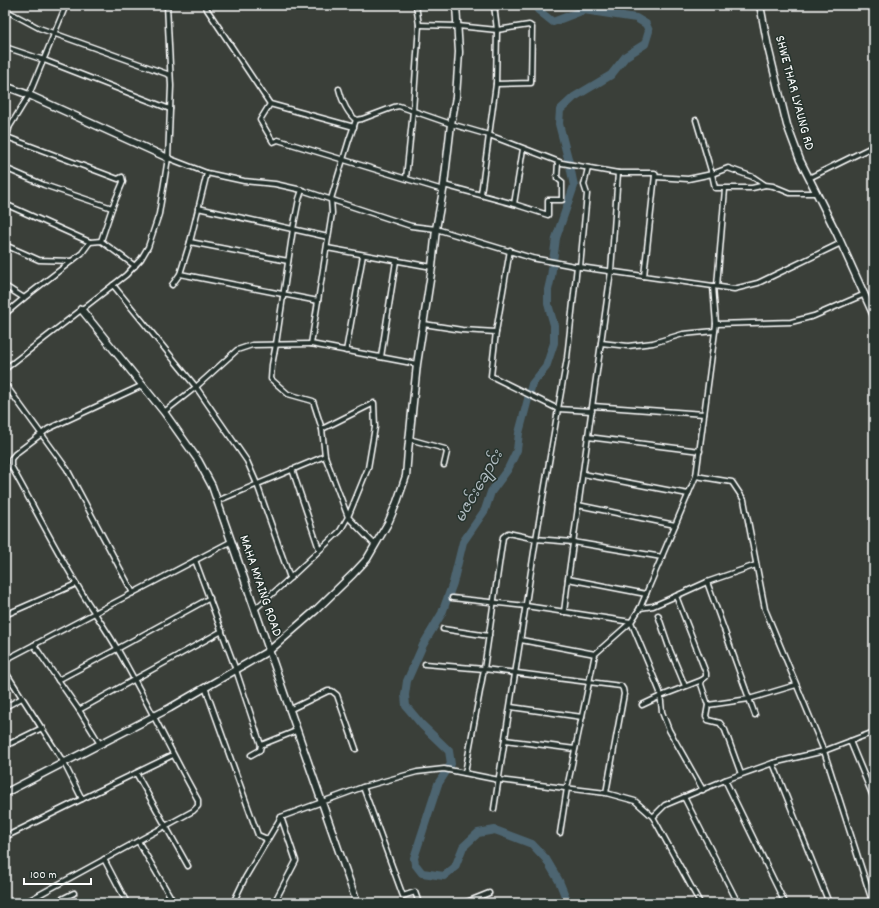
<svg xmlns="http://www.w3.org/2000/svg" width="879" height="908" font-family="Dekko,'Noto Sans Myanmar',sans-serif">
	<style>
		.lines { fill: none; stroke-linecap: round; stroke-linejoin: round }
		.river { stroke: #4d6571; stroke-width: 8 }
		.street-casing { stroke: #fff; stroke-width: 7 }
		.secondary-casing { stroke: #fff; stroke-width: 9 }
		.street { stroke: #26332d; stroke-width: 4 }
		.secondary { stroke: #26332d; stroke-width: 6 }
		.labels { text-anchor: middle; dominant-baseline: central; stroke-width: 3; stroke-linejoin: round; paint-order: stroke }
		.street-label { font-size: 14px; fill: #fff; stroke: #26332d }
		.water-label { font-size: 15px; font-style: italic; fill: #afbabf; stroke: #26332d }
	</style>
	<rect width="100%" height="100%" fill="#3a3f39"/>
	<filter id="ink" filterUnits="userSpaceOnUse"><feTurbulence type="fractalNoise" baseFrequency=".025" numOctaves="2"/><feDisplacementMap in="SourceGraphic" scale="8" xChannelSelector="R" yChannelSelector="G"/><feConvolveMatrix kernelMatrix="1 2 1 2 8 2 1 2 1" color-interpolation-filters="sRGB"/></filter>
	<g filter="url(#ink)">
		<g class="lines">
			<path class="river" d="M 538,5 L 538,10 L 553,22 L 584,10 L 636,18 L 646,24 L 649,31 L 645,44 L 626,56 L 611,75 L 574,97 L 560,110 L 559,124 L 570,166 L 574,186 L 556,238 L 551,277 L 548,290 L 548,304 L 554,325 L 554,343 L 546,367 L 532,384 L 519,433 L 517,450 L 508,469 L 491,492 L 485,510 L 463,542 L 453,583 L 442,613 L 423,645 L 407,681 L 405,695 L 406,706 L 422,725 L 449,751 L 451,764 L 438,784 L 414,858 L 415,864 L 422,873 L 444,876 L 455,867 L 463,847 L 478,833 L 495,830 L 532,844 L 546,859 L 559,881 L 568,903"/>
			<g class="street-casing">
				<g id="street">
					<path d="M 206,5 L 206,8 L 270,104 L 354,127"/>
					<path d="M 5,10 L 39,28 L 170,75"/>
					<path d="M 419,25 L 458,26 L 497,30 L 529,25 L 532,27 L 531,83 L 496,84"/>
					<path d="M 5,47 L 44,60 L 170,109"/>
					<path d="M 339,89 C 342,101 346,112 356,120 L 362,119 L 394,107 L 399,106 L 451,124 L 489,135 L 562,163 L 618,173 L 655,173 L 656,177 L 688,179 L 712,174 L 728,168 L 753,177 L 765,185 L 773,186 L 790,193 L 817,193"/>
					<path d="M 270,104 L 260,120 L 273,142 L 278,140 L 443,190"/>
					<path d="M 696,120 L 712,174 L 715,188 L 752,188 L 765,185"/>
					<path d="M 5,128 L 9,129 L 7,137 L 118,179 L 122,177 L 123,182 L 112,208 L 101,241"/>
					<path d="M 7,131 L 29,95 L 66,5"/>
					<path d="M 168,158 L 207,173 L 190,242 L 180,274 L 318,301 L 311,344 L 417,364"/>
					<path d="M 5,168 L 44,185 L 112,208"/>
					<path d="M 207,173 L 244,181 L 275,184 L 302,190 L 411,226 L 436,229 L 532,258 L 580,267 L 734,289 L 758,283 L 841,243"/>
					<path d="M 618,173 L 611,271 L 568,579 L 646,594"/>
					<path d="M 406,178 L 413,111 L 419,25 L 416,5"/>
					<path d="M 809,178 L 874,146"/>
					<path d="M 444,185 L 514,204 L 523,149"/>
					<path d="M 302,190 L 299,199 L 293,229 L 276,344 L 272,365 L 271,379 L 288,394 L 313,401 L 322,429 L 325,456 L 348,517 L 375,545"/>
					<path d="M 481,194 L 496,84 L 497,30 L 494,5"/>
					<path d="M 5,204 L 90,242 L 101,241 L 135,266"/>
					<path d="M 514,204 L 548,215 L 548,200 L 562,200 L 562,182 L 557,178 L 558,162"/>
					<path d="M 198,208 L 328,237"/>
					<path d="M 190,242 L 288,261"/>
					<path d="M 5,245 L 39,260 L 72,261"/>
					<path d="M 327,248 L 432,267"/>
					<path d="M 577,266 L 567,358 L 558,409 L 592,411"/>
					<path d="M 580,267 L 587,194 L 584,185 L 588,168"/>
					<path d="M 644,276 L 655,175"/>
					<path d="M 113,285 L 196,387 L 247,461 L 257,484 L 290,578"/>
					<path d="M 172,285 L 180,274"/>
					<path d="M 5,286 L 24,298"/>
					<path d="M 717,286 L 725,189"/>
					<path d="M 318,301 L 332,213 L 331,199 L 349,140 L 356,120"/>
					<path d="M 5,314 L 24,298 L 82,253 L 90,242"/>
					<path d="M 424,324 L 462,330 L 496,332"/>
					<path d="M 716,324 L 791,322 L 814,316 L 865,294"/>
					<path d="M 601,343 L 628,346 L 653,343 L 683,334 L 715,331"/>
					<path d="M 346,351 L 363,255"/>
					<path d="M 381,357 L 396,261"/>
					<path d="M 5,369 L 126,275 L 141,259 L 148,247 L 159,214 L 168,158 L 171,86 L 167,5"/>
					<path d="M 5,384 L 67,469 L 133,593"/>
					<path d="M 593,406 L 704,414"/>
					<path d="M 164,412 L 196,387 L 237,350 L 252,345 L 311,344"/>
					<path d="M 588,437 L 700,451"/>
					<path d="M 409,439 L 445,449 L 447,452 L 444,465"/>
					<path d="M 292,469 L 319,549"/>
					<path d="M 583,474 L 688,494"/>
					<path d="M 696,476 L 716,324 L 713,286"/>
					<path d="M 217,501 L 325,456"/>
					<path d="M 578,505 L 675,525"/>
					<path d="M 195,560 L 236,670 L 261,745 L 296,731"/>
					<path d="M 707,582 L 755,715"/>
					<path d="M 452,598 L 526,606 L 631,622 L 660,692 L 662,712 L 669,730 L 703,790"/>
					<path d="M 640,608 L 653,606 L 676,596"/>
					<path d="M 255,609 L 290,578 L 340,531 L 348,517 L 368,468 L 375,427 L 374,403 L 322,429"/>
					<path d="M 564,612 L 568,579"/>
					<path d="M 5,615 L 76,584"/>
					<path d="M 658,615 L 670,650 L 685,686"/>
					<path d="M 443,629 L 489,636"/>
					<path d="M 521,640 L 595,654"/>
					<path d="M 34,645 L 79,710"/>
					<path d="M 5,660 L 232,541"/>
					<path d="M 425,664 L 484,669 L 621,686 L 623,689 L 624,694 L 606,793"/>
					<path d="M 5,671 L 64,763 L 82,799 L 5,837"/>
					<path d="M 58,680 L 117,649 L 210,598"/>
					<path d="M 205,687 L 258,835 L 265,838 L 267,841"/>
					<path d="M 642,705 L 661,696 L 702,680"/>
					<path d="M 708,705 L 749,699 L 796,685"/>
					<path d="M 5,707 L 22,698"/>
					<path d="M 511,707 L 582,717"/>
					<path d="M 289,710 L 328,691 L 332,691 L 337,695 L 356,749"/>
					<path d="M 505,740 L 575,749"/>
					<path d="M 850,741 L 874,799"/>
					<path d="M 100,744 L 79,710 L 222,631"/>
					<path d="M 5,746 L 42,728"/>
					<path d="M 251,755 L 260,750 L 261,745"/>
					<path d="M 773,763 L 829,903"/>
					<path d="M 136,773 L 188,866"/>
					<path d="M 465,773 L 484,669 L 503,537 L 508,533 L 536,539 L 573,542 L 662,557"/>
					<path d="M 741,774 L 725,730 L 720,723 L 708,720 L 706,716 L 708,705 L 701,684 L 702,680 L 706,677 L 706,673 L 676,596 L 707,582 L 756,565"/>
					<path d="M 725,780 L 785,903"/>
					<path d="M 363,787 L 403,896 L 415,892 L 419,903"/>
					<path d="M 684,797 L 738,903"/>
					<path d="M 82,799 L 173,755"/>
					<path d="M 494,809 L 536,539 L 558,409 L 491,376 L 496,332 L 510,250"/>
					<path d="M 653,817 L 665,805 L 725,780 L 773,763 L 824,751 L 874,732"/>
					<path d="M 560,833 L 567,788 L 595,654 L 631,622 L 640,608 L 696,476 L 732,482 L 744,500 L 765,609 L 824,751 L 872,901"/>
					<path d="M 138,841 L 174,903"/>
					<path d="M 104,859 L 127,903"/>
					<path d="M 24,903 L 193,811 L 198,806 L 198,800 C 170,750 146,699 118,650 C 105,627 89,606 76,583 C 53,545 33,505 11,466 L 11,459 L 15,454 L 48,429 L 143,385"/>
					<path d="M 54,903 L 74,893"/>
					<path d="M 233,903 L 245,878 L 281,817 L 363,787 L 417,772 L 444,769 L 499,780 L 606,793 L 635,801 L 653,817 L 700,903"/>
					<path d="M 274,903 L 296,861 L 281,817"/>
					<path d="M 464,903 L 489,893"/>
				</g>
			</g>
			<g class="secondary-casing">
				<g id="secondary">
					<path d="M 760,5 L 768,47 L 787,125 L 800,160 L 837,234 L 874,316"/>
					<path d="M 5,86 L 29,95 L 168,158"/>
					<path d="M 81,309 L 164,412 L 198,460 L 212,486 L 357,903"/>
					<path d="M 5,793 L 170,708 L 270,650 L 316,610 L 353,574 L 367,559 L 388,523 L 397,502 L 406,476 L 408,451 L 417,364 L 432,267 L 436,229 L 444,185 L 451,124 L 456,97 L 459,52 L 456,5"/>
				</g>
			</g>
			<use href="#street" class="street"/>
			<use href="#secondary" class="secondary"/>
		</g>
	</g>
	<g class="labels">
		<g class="street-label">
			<text transform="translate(794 93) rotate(75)">SHWE THAR LYAUNG RD</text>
			<text transform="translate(260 586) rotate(71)">MAHA MYAING ROAD</text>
		</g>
		<g class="water-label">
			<text transform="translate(480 487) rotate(-60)">မဇင်းချောင်း</text>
		</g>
	</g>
	<rect width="879" height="908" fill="none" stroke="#26332d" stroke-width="20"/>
	<rect x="10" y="10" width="859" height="888" fill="none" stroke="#fff" stroke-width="1.5" filter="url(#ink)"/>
	<path d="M24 878v6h67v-6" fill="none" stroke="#ffffff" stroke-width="2"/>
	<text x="30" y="878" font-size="12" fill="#ffffff" stroke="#26332d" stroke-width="3" paint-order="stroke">100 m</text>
</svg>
